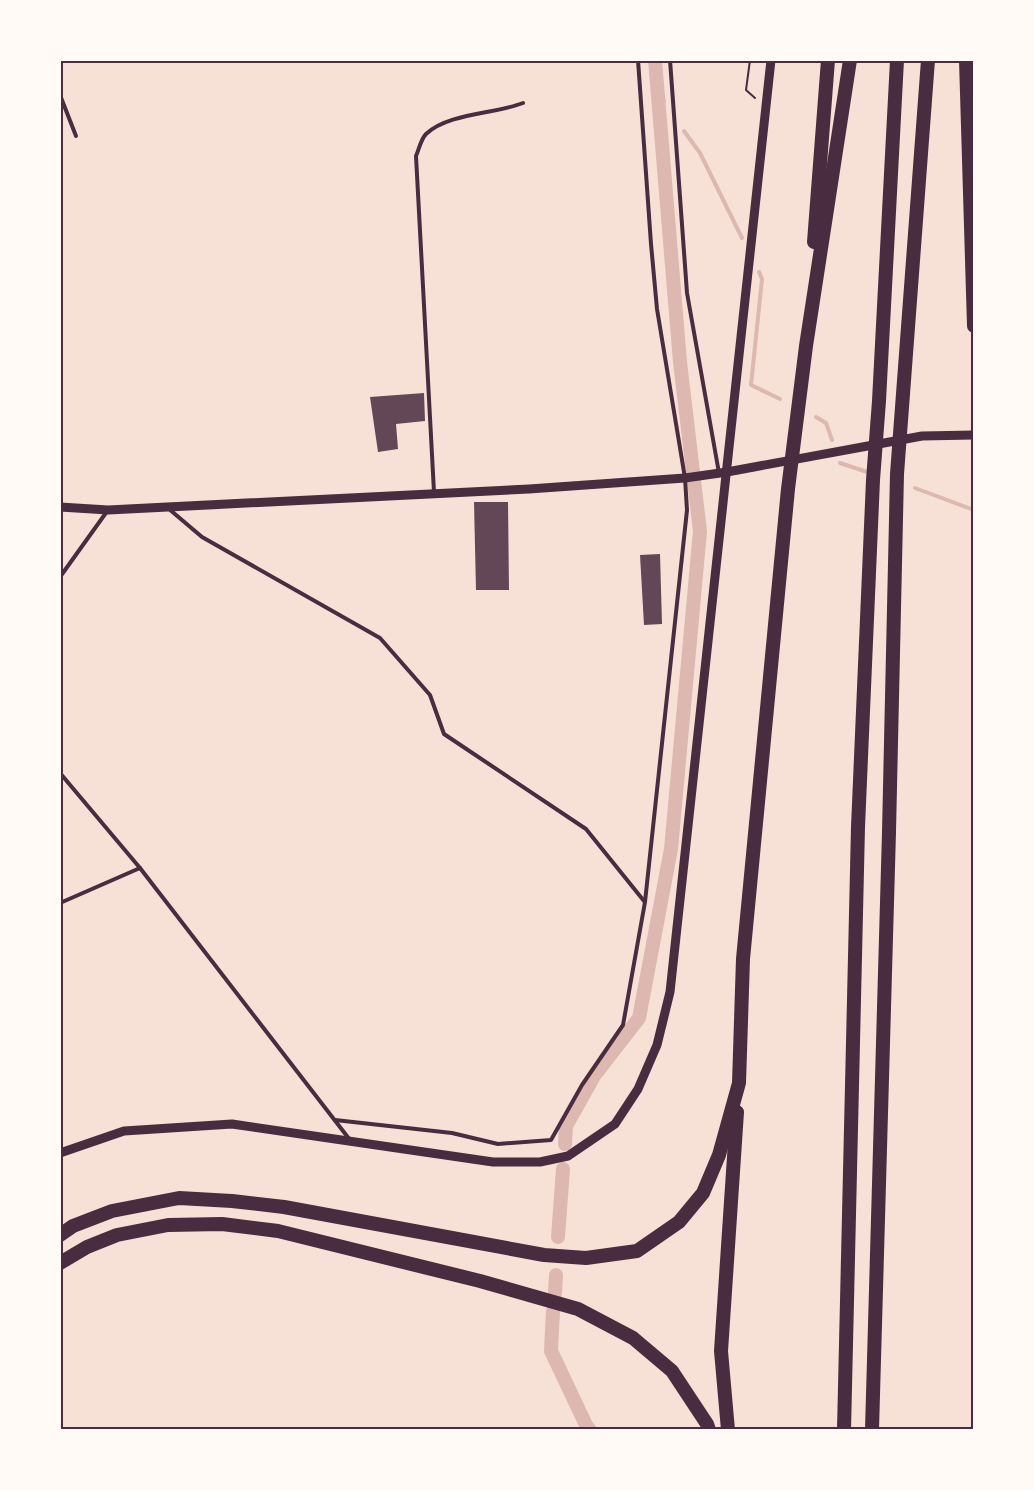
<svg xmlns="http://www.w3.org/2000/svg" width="1034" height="1490" font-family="'DM Sans',sans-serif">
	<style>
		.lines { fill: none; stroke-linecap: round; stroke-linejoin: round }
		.stream { stroke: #dcb8b0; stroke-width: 4 }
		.canal { stroke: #dcb8b0; stroke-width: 14 }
		.building { fill: #644757 }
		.path { stroke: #4a2c40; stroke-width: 2 }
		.service { stroke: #4a2c40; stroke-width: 4 }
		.tertiary { stroke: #4a2c40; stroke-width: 9 }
		.motorway { stroke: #4a2c40; stroke-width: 14 }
		.neatline { fill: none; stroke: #4a2c40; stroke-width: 2 }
	</style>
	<rect width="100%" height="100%" fill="#f7e1d7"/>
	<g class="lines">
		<g class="stream">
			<path d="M 657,90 L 664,101"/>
			<path d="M 684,131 L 700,153 L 742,238"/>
			<path d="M 759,272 L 762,279 L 751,385 L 780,399"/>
			<path d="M 816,417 L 826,423 L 832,440"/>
			<path d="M 840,463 L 870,473"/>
			<path d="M 915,488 L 974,510"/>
		</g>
		<g class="canal">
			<path d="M 565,1144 L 566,1126 L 594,1076 L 639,1018 L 671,849 L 700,531 L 680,362 L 655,60"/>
			<path d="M 558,1237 L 563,1169"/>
			<path d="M 555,1293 L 556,1275"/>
			<path d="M 553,1311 L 551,1351 L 586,1425 L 590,1430"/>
		</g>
	</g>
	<g class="building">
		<path d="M 424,393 L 425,421 L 396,424 L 398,449 L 378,452 L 370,397 Z"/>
		<path d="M 474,502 L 508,502 L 509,590 L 476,590 Z"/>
		<path d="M 660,554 L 662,624 L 644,625 L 640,555 Z"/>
	</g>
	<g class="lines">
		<path class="path" d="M 750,60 L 746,90 L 755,98"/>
		<g class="service">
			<path d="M 670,60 L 687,293 L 719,473"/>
			<path d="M 60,95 L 76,136"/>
			<path d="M 434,492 L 416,156 C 419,149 421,139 426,134 C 448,113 495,114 523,103"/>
			<path d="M 169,509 L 202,537 L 380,638 L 430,695 L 444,734 L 586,829 L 644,901"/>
			<path d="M 60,577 L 108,510"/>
			<path d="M 60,773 L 140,868 L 350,1140"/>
			<path d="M 60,903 L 140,868"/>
			<path d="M 335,1120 L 452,1133 L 498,1144 L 551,1140 L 582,1085 L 623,1025 L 645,902 L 687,510 L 685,478 L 657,309 L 651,244 L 638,60"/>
		</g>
		<g class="tertiary">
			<path d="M 60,507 L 108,510 L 529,489 L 685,478 L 727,472 L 922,436 L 974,435"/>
			<path d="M 60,1153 L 124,1131 L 232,1124 L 493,1162 L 540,1162 L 568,1156 L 615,1124 L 638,1089 L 657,1045 L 670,992 L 771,60"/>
		</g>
		<g class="motorway">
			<path d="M 966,60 L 974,326"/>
			<path d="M 814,242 L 828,60"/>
			<path d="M 60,1235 L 73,1226 L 112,1211 L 179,1198 L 232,1201 L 284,1207 L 544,1255 L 586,1258 L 637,1251 L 679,1222 L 703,1193 L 719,1155 L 739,1083 L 743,959 L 788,489 L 806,346 L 850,60"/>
			<path d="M 60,1263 L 87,1247 L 117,1235 L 168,1225 L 222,1224 L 278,1231 L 480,1281 L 578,1309 L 633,1338 L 672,1371 L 707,1424 L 709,1430"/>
			<path d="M 728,1430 L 721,1351 L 737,1112"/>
			<path d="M 844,1430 L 858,827 L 873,480 L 879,401 L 897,60"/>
			<path d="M 872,1430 L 889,832 L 897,474 L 928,60"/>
		</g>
	</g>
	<rect width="1034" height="1490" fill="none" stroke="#fffaf5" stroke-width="123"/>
	<rect x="62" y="62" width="910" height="1366" class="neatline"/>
</svg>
